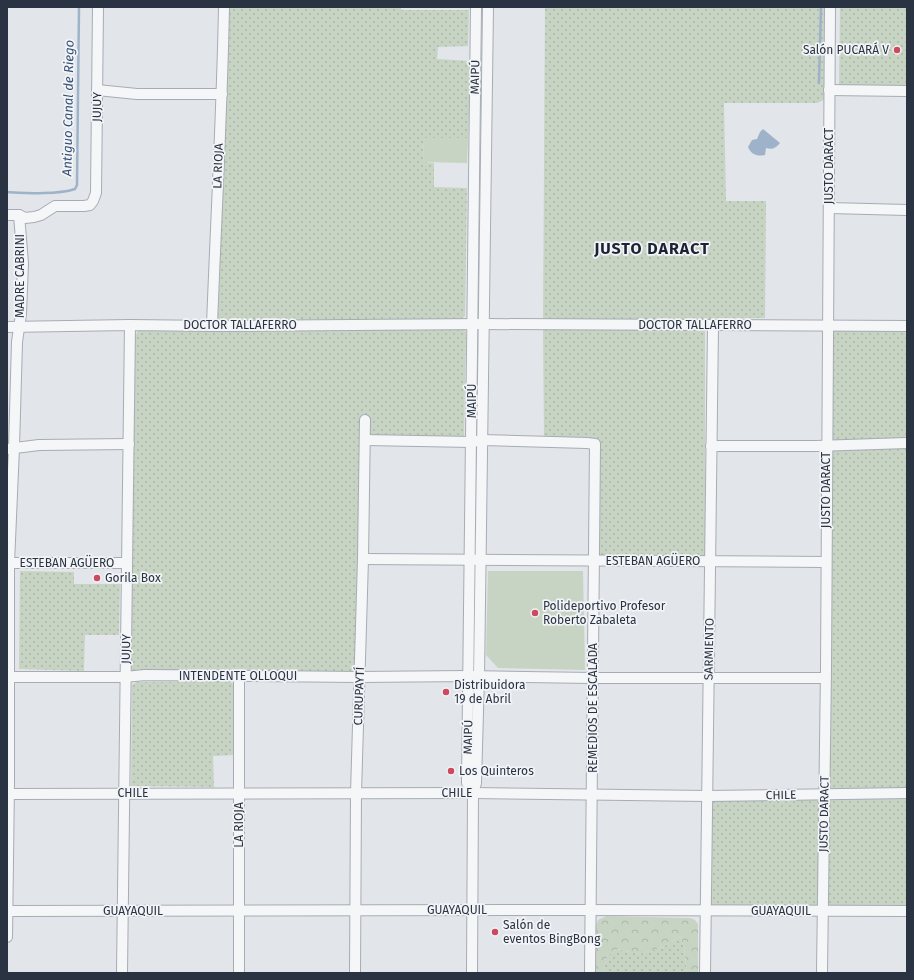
<svg xmlns="http://www.w3.org/2000/svg" width="914" height="980" font-family="'Fira Sans',sans-serif">
	<style>
		.grass { fill: url(#grass-dots) }
		.forest { fill: url(#forest-crowns) }
		.park { fill: #c7d4c3 }
		.water { fill: #9eb3c9 }
		.lines { fill: none; stroke-linecap: round; stroke-linejoin: round }
		.stream { stroke: #9eb3c9; stroke-width: 2.5 }
		.minor-casing { stroke: #a7acb4; stroke-width: 12 }
		.minor { stroke: #f5f6f8; stroke-width: 10 }
		.poi-dot { fill: #cc4a5e; stroke: #f2f4f7; stroke-width: 1.5 }
		.labels { text-anchor: middle; dominant-baseline: central; stroke-width: 3.5; stroke-linejoin: round; paint-order: stroke }
		.poi-label { font-size: 12px; fill: #2a3342; stroke: #f2f4f7; text-anchor: start }
		.street-label { font-size: 12px; fill: #2a3342; stroke: #f2f4f7 }
		.water-label { font-size: 13px; font-style: italic; fill: #355275; stroke: #f2f4f7 }
		.district-label { font-size: 16px; font-weight: bold; letter-spacing: 1px; fill: #1c2433; stroke: #f2f4f7 }
	</style>
	<defs>
		<pattern id="grass-dots" width="8" height="8" patternUnits="userSpaceOnUse"><rect width="8" height="8" fill="#c7d4c3"/><path d="M2 2h.1M6 6h.1" fill="none" stroke="#abb6a9" stroke-width="1.8" stroke-linecap="round"/></pattern>
		<pattern id="forest-crowns" width="20" height="18" patternUnits="userSpaceOnUse"><rect width="20" height="18" fill="#c7d4c3"/><path d="M2 6a3 3 0 1 1 6 0M12 15a3 3 0 1 1 6 0" fill="none" stroke="#abb6a9"/></pattern>
	</defs>
	<rect width="100%" height="100%" fill="#e2e5ea"/>
	<g class="grass">
		<path d="M 229,7 L 401,7 L 401,10 L 469,10 L 468,46 L 438,47 L 437,59 L 471,61 L 468,138 L 424,138 L 423,162 L 434,163 L 434,187 L 467,188 L 465,316 L 461,319 L 218,320 Z"/>
		<path d="M 545,7 L 824,7 L 824,100 L 817,103 L 724,103 L 726,201 L 766,201 L 765,318 L 705,319 L 705,556 L 598,556 L 595,444 L 544,442 L 543,325 Z"/>
		<path d="M 840,7 L 907,7 L 907,87 L 840,86 L 839,84 Z"/>
		<path d="M 828,326 L 907,326 L 907,911 L 706,911 L 707,796 L 824,794 Z"/>
		<path d="M 142,329 L 464,329 L 466,332 L 464,438 L 361,439 L 355,673 L 133,671 L 129,664 L 135,336 L 138,331 Z"/>
		<path d="M 20,571 L 74,572 L 74,584 L 120,584 L 119,635 L 85,635 L 84,671 L 19,669 Z"/>
		<path d="M 229,681 L 234,684 L 235,755 L 213,756 L 214,787 L 131,786 L 132,685 L 137,682 Z"/>
		<path d="M 680,936 L 684,947 L 687,973 L 603,973 L 607,956 L 617,949 L 639,954 L 663,947 Z"/>
	</g>
	<path class="forest" d="M 606,916 L 690,918 L 695,920 L 698,924 L 698,973 L 687,973 L 684,947 L 680,936 L 663,947 L 639,954 L 617,949 L 607,956 L 603,973 L 594,973 L 595,928 L 598,920 Z"/>
	<g class="park">
		<path d="M 424,138 L 468,138 L 467,163 L 423,162 Z"/>
		<path d="M 488,571 L 583,571 L 585,670 L 498,668 L 486,655 Z"/>
	</g>
	<path class="water" d="M 763,129 L 780,143 C 776,148 772,150 766,148 L 765,155 C 757,157 751,154 748,147 L 752,140 L 757,139 L 760,132 Z"/>
	<g class="lines">
		<g class="stream">
			<path d="M 819,83 L 821,7"/>
			<path d="M 7,192 C 26,193 57,195 75,189 L 77,185 L 79,7"/>
		</g>
		<g class="minor-casing">
			<g id="minor">
				<path d="M 97,90 L 137,94 L 222,94"/>
				<path d="M 829,90 L 907,91"/>
				<path d="M 829,208 L 907,210"/>
				<path d="M 7,215 L 19,215 L 25,218 L 34,217 L 41,215 L 55,206 L 84,206 L 90,205 L 93,201 L 96,193 L 98,7"/>
				<path d="M 212,325 C 216,219 222,113 224,7"/>
				<path d="M 7,327 L 130,325 L 215,326 L 483,324 L 907,326"/>
				<path d="M 365,440 L 472,442 L 482,440 L 587,443 L 595,444 L 590,973"/>
				<path d="M 711,446 L 816,446 L 907,443"/>
				<path d="M 7,449 L 39,445 L 129,444"/>
				<path d="M 363,559 L 826,562"/>
				<path d="M 7,563 L 127,563"/>
				<path d="M 7,677 L 125,677 L 145,675 L 359,677 L 469,676 L 592,678 L 825,678"/>
				<path d="M 473,793 L 467,783 L 476,7"/>
				<path d="M 7,794 L 473,793 L 707,796 L 907,793"/>
				<path d="M 7,911 L 575,910 L 907,911"/>
				<path d="M 7,937 L 9,783 L 9,563 L 14,448 L 17,342 L 21,314 L 23,263 L 19,215"/>
				<path d="M 122,973 L 130,325"/>
				<path d="M 239,973 L 239,676"/>
				<path d="M 355,973 L 356,793 L 363,559 L 365,420"/>
				<path d="M 472,973 L 473,793 L 476,783 L 479,676 L 488,7"/>
				<path d="M 705,973 L 713,326"/>
				<path d="M 822,973 L 826,669 L 830,7"/>
			</g>
		</g>
		<use href="#minor" class="minor"/>
	</g>
	<g class="poi-dot">
		<circle cx="897" cy="50" r="4"/>
		<circle cx="97" cy="578" r="4"/>
		<circle cx="535" cy="613" r="4"/>
		<circle cx="446" cy="692" r="4"/>
		<circle cx="451" cy="771" r="4"/>
		<circle cx="495" cy="932" r="4"/>
	</g>
	<g class="labels">
		<g class="poi-label">
			<text x="889" y="50" text-anchor="end">Salón PUCARÁ V</text>
			<text x="105" y="578">Gorila Box</text>
			<text x="543" y="606">Polideportivo Profesor<tspan x="543" dy="14">Roberto Zabaleta</tspan></text>
			<text x="454" y="685">Distribuidora<tspan x="454" dy="14">19 de Abril</tspan></text>
			<text x="459" y="771">Los Quinteros</text>
			<text x="503" y="925">Salón de<tspan x="503" dy="14">eventos BingBong</tspan></text>
		</g>
		<g class="street-label">
			<text transform="translate(475 77) rotate(-89)">MAIPÚ</text>
			<text transform="translate(97 107) rotate(-89)">JUJUY</text>
			<text transform="translate(218 166) rotate(-88)">LA RIOJA</text>
			<text transform="translate(829 166) rotate(-90)">JUSTO DARACT</text>
			<text transform="translate(20 276) rotate(-90)">MADRE CABRINI</text>
			<text x="240" y="325">DOCTOR TALLAFERRO</text>
			<text x="695" y="325">DOCTOR TALLAFERRO</text>
			<text transform="translate(472 401) rotate(-90)">MAIPÚ</text>
			<text transform="translate(826 490) rotate(-90)">JUSTO DARACT</text>
			<text x="653" y="561">ESTEBAN AGÜERO</text>
			<text x="67" y="563">ESTEBAN AGÜERO</text>
			<text transform="translate(126 649) rotate(-89)">JUJUY</text>
			<text transform="translate(709 649) rotate(-89)">SARMIENTO</text>
			<text x="238" y="676">INTENDENTE OLLOQUI</text>
			<text transform="translate(359 696) rotate(-88)">CURUPAYTÍ</text>
			<text transform="translate(593 708) rotate(-90)">REMEDIOS DE ESCALADA</text>
			<text transform="translate(468 737) rotate(-89)">MAIPÚ</text>
			<text x="133" y="793">CHILE</text>
			<text x="457" y="793">CHILE</text>
			<text transform="translate(781 795) rotate(-1)">CHILE</text>
			<text transform="translate(824 814) rotate(-89)">JUSTO DARACT</text>
			<text transform="translate(239 825) rotate(-90)">LA RIOJA</text>
			<text x="457" y="910">GUAYAQUIL</text>
			<text x="133" y="911">GUAYAQUIL</text>
			<text x="781" y="911">GUAYAQUIL</text>
		</g>
		<g class="water-label">
			<text transform="translate(68 108) rotate(-89)">Antiguo Canal de Riego</text>
		</g>
		<g class="district-label">
			<text x="652" y="248">JUSTO DARACT</text>
		</g>
	</g>
	<rect width="914" height="980" fill="none" stroke="#2a3342" stroke-width="16"/>
</svg>
